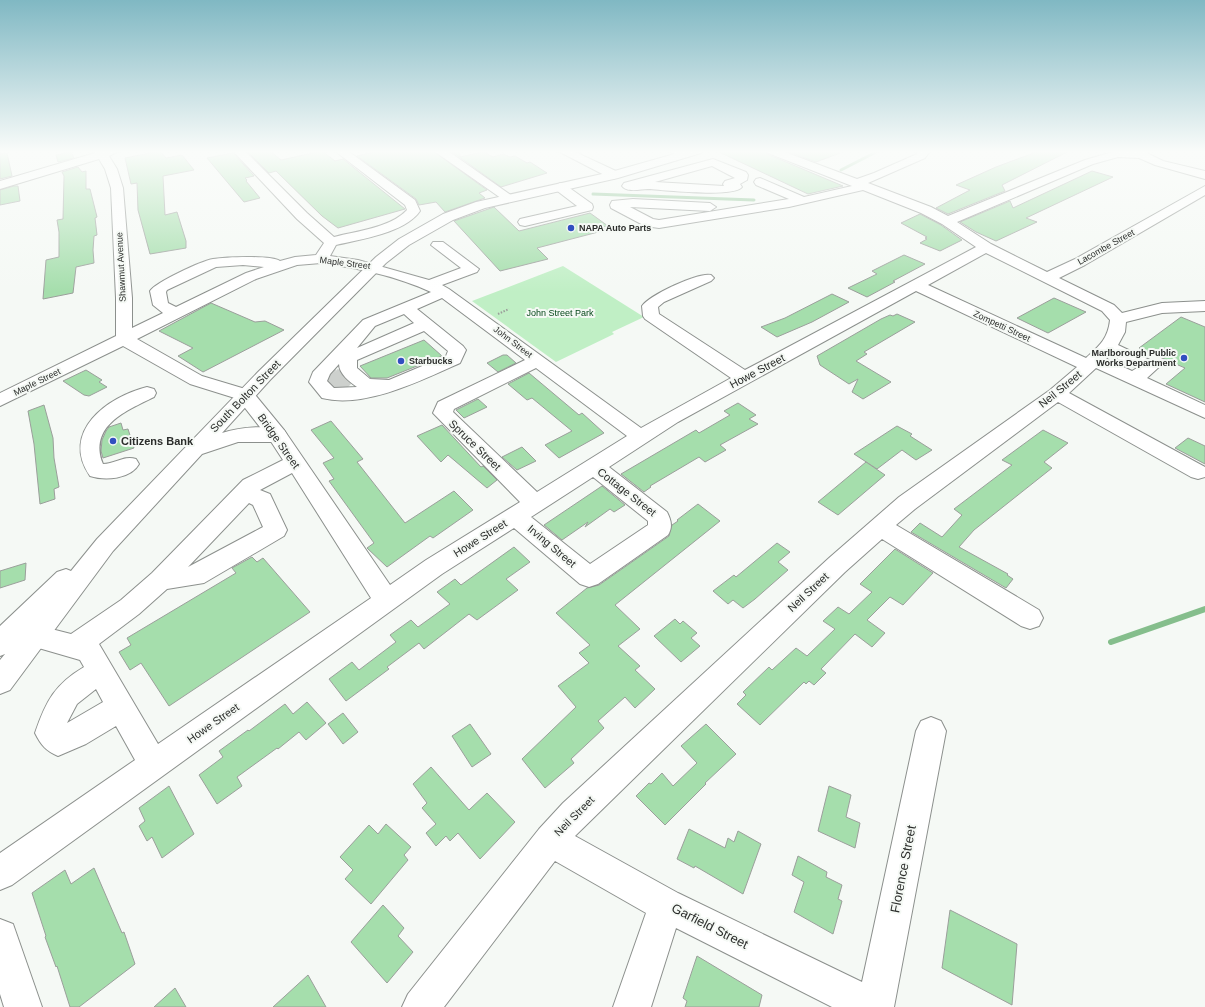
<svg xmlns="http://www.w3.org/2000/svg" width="1205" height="1007" font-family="Arial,sans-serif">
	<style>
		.green { fill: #c0efc5 }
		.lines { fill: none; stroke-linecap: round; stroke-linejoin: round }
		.stream-far1 { stroke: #85be8c; stroke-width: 3 }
		.stream { stroke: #85be8c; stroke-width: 6 }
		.building { fill: #a5deac; stroke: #9b9f9b }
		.minor-tunnel-far1 { stroke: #cdd0cd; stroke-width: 16; stroke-dasharray: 16 8; stroke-linecap: butt }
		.minor-tunnel { stroke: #cdd0cd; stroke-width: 20; stroke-dasharray: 20 10; stroke-linecap: butt }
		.minor-casing { stroke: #8c908d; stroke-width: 2 }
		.major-casing { stroke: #8c908d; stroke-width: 2 }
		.path { stroke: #9b9e9b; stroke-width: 2; stroke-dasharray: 1.5 1.5; stroke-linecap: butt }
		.minor { fill: #fff; fill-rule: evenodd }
		.major { fill: #fff; fill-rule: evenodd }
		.poi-dot { fill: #324fc0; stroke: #f5f9f5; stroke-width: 1.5 }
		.labels { text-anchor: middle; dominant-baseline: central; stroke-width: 4; stroke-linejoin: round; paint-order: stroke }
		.far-poi-label { font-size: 9px; font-weight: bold; fill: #2b2d2b; stroke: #f5f9f5; text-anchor: start }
		.far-street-label { font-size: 9px; fill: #2b2d2b; stroke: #f5f9f5 }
		.far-park-label { font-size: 9px; fill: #054719; stroke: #f5f9f5 }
		.street-label { font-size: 11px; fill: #2b2d2b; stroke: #f5f9f5 }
		.poi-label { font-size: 11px; font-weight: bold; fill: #2b2d2b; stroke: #f5f9f5; text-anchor: start }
		.near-street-label { font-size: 13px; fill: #2b2d2b; stroke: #f5f9f5 }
	</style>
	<rect width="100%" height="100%" fill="#f5f9f5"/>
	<path class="green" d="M 563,266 L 644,317 L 612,332 L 614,334 L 556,362 L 472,301 Z"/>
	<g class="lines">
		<g class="stream-far1">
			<path d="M 841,170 L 878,151"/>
			<path d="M 593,194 L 754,200"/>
		</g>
		<path class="stream" d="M 1111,642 L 1205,609"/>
	</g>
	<g class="building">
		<path d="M 160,151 L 166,158 L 182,155 L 194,170 L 163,176 L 165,215 L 177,212 L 186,241 L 186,248 L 150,254 L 138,210 L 137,183 L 131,184 L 125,158 Z"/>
		<path d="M 247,151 L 270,151 L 281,160 L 322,151 L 335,161 L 343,159 L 405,209 L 338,228 L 322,216 L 276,171 L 269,173 Z"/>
		<path d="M 379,151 L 433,151 L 487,190 L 479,193 L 485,198 L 445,212 L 436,202 L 419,205 L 416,199 L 357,156 Z"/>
		<path d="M 451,151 L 460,151 L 460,157 L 483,152 L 493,157 L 503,154 L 510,157 L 515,156 L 527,163 L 530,162 L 547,173 L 501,187 Z"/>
		<path d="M 717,151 L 765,151 L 767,154 L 843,186 L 808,194 Z"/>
		<path d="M 786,151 L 840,151 L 840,153 L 816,162 Z"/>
		<path d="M 1039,151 L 1069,151 L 1002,185 L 1005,191 L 948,214 L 936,208 L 970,190 L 956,185 L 996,167 Z"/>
		<path d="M 71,152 L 74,158 L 58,162 L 56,155 Z"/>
		<path d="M 7,153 L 12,176 L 0,179 L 0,154 Z"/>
		<path d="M 233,153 L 254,176 L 245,178 L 247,180 L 246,181 L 260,198 L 244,202 L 207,158 Z"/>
		<path d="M 78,167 L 82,172 L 86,171 L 86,189 L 90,189 L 97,217 L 95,218 L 97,235 L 94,236 L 93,250 L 94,263 L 76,267 L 73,293 L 43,299 L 46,260 L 59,257 L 59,232 L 57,220 L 63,219 L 64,176 L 62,172 Z"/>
		<path d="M 1092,171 L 1113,177 L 1026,218 L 1037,222 L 996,241 L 976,232 L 960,222 L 1010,201 L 1013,208 Z"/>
		<path d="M 14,186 L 18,186 L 20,201 L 0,205 L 0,190 Z"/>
		<path d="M 494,207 L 519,231 L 590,213 L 608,226 L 603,227 L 606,230 L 537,248 L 548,259 L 500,271 L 454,221 Z"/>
		<path d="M 920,214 L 941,225 L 962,240 L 940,251 L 920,243 L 927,239 L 925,238 L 927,237 L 901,223 Z"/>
		<path d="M 904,255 L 925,264 L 893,281 L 895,282 L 867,297 L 848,288 L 877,274 L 872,271 Z"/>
		<path d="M 832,294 L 849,302 L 812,322 L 777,337 L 761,327 L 785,318 Z"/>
		<path d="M 1054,298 L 1086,312 L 1048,333 L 1017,318 Z"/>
		<path d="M 211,303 L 255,322 L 265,321 L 284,330 L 203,372 L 178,356 L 193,348 L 159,331 Z"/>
		<path d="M 897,314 L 915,322 L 864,352 L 867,354 L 856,361 L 891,382 L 863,399 L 852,392 L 858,379 L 849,384 L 820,365 L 817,356 L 881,319 L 890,315 L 893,316 Z"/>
		<path d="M 1181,317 L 1205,327 L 1205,402 L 1166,384 L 1185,368 L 1139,348 Z"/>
		<path d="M 424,340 L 442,356 L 387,378 L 371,378 L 360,366 Z"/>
		<path d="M 503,355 L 507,355 L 516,363 L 498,372 L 487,363 Z"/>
		<path d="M 86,370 L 102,380 L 99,382 L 107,387 L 89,396 L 84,395 L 63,381 Z"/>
		<path d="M 529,373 L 579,415 L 582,413 L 604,433 L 559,458 L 545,445 L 572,431 L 532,398 L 527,400 L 508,384 Z"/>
		<path d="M 478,399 L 487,407 L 464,418 L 456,410 Z"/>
		<path d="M 738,403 L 756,415 L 749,419 L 758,424 L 720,445 L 726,450 L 705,462 L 699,457 L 650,486 L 651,487 L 644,492 L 621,474 L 696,430 L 699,433 L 730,415 L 724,411 Z"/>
		<path d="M 44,405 L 53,438 L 54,458 L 59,487 L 54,489 L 55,499 L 40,504 L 34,444 L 28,411 Z"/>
		<path d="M 331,421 L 363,459 L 357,462 L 405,523 L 454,491 L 473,510 L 433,538 L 430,536 L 387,567 L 367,548 L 374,543 L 329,481 L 334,479 L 323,463 L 334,458 L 311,430 Z"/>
		<path d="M 121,423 L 123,430 L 128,429 L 134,448 L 103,458 L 101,451 L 102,440 L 106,431 L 109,427 Z"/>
		<path d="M 442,425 L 481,467 L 483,466 L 497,480 L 487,488 L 448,455 L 441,462 L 417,436 Z"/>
		<path d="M 897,426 L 912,434 L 910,436 L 932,450 L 916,460 L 902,450 L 877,469 L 854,454 Z"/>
		<path d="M 1043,430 L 1068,443 L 1044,462 L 1052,468 L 974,530 L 959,547 L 1008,574 L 1007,575 L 1013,579 L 1006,588 L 911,532 L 920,523 L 942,537 L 962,515 L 954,509 L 1012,465 L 1002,460 Z"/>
		<path d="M 1188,438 L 1205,446 L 1205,464 L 1175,448 Z"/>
		<path d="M 522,447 L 536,461 L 517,470 L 502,457 Z"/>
		<path d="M 866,462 L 885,475 L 838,515 L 818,502 Z"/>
		<path d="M 602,486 L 625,505 L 614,512 L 610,509 L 585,527 L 588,522 L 562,540 L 544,525 Z"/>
		<path d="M 698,504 L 720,521 L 615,605 L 640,629 L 618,646 L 640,666 L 635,670 L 655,689 L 635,708 L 625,697 L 598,721 L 604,728 L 571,759 L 574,763 L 545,788 L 522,759 L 576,707 L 558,686 L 589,663 L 579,653 L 590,645 L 556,613 L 587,588 L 599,585 L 669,536 L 672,525 L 678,521 L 677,520 Z"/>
		<path d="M 777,543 L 790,552 L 778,562 L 788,570 L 755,599 L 743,608 L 733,600 L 728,604 L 713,591 L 734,575 L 736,577 Z"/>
		<path d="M 514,547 L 530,562 L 506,579 L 518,590 L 477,620 L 469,614 L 424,649 L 419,643 L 387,667 L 389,669 L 346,701 L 329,679 L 352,662 L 359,670 L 396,642 L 390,635 L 411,620 L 418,627 L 450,604 L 437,592 L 455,579 L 461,585 Z"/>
		<path d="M 895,549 L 933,573 L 903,605 L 890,597 L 867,620 L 885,633 L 872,647 L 855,634 L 821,669 L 826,673 L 814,685 L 809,681 L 806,684 L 804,682 L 760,725 L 737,704 L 746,695 L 743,692 L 769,667 L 772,670 L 796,648 L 807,656 L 835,629 L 823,621 L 838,607 L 849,614 L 872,592 L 860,584 Z"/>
		<path d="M 252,557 L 257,562 L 263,558 L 310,612 L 169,706 L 141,663 L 130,670 L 119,652 L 131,645 L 127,638 L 236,573 L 232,568 Z"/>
		<path d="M 26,563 L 25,580 L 0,588 L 0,571 Z"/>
		<path d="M 675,619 L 680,624 L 683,621 L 697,633 L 691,638 L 700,646 L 681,662 L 654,636 Z"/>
		<path d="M 307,702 L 326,723 L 306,740 L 299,732 L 278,749 L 277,748 L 237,777 L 242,786 L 217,804 L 199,775 L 223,757 L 219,751 L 248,730 L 249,731 L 285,704 L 293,714 Z"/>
		<path d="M 343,713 L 358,732 L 343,744 L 328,724 Z"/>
		<path d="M 470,724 L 491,754 L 472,767 L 452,736 Z"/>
		<path d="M 706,724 L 736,754 L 705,783 L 706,784 L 665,825 L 636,796 L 649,783 L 651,784 L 662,773 L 673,786 L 697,763 L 681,746 Z"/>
		<path d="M 431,767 L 469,810 L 487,793 L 515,822 L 480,859 L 458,833 L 450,841 L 446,836 L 436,846 L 426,833 L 436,824 L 422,808 L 427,803 L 413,784 Z"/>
		<path d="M 169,786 L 194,834 L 162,858 L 152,837 L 147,841 L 139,826 L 145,821 L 139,808 Z"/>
		<path d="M 829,786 L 851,795 L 846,817 L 860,823 L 855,848 L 818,831 Z"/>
		<path d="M 386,824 L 411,847 L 404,855 L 408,860 L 371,904 L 345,879 L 353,870 L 340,857 L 369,825 L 378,834 Z"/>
		<path d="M 689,829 L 725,848 L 728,838 L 734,842 L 738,831 L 761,844 L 743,894 L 695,866 L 694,868 L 677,859 Z"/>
		<path d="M 798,856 L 827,872 L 826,877 L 842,885 L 838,899 L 842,901 L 833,934 L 794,912 L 804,882 L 792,875 Z"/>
		<path d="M 94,868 L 122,933 L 124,932 L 135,964 L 79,1007 L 70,1007 L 57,966 L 56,967 L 45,937 L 46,936 L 32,893 L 65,870 L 71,884 Z"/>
		<path d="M 383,905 L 404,928 L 398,936 L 413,952 L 387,983 L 351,942 Z"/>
		<path d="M 950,910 L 1017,944 L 1012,1005 L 942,968 Z"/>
		<path d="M 697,956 L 762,995 L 759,1007 L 685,1007 L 687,1001 L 683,998 Z"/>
		<path d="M 308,975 L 326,1007 L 273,1007 Z"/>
		<path d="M 175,988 L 186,1007 L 154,1007 Z"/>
	</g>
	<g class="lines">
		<path class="minor-tunnel-far1" d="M 322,372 L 333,377"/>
		<path class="minor-tunnel" d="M 331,376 L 351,395"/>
		<g class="minor-casing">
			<g id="minor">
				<path d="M 94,151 L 119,151 L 109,156 L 117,169 L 123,188 L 132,298 L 132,328 L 163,313 L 153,305 L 150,291 C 156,282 201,261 213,259 C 225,257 271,255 280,261 L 295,257 L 316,255 L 324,243 L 297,219 L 233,151 L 245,151 L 307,213 L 334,237 C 357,231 390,228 407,210 L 405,205 L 335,151 L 348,151 L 415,200 L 420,211 C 405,233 361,239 336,245 L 330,256 L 358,260 L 429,280 L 461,268 L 431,245 L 433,242 L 443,242 L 479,269 L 477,272 L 442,285 L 449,289 L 641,428 L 731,378 L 645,319 L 643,316 L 642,306 C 650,295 698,272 711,275 L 714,278 L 711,281 L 664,302 L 658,307 L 659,314 L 745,370 L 976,247 L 942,224 L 921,213 L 863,190 L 789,207 L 659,228 L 645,226 L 611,208 L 610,205 L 612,201 L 633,199 L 710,203 L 716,207 L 710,211 L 630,207 L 653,219 L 659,220 L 789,199 L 756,185 L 754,182 L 756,179 L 760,178 L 804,197 L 852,186 L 768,153 L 766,151 L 782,151 L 857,179 L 874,173 L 917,154 L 918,151 L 930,151 L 925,158 L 868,183 L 931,207 L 948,216 L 1085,160 L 1116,151 L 1148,151 L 1147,153 L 1163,161 L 1205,171 L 1205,179 L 1155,165 L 1139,158 L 1118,157 L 1093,164 L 957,222 L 991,244 L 1047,272 L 1075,259 L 1205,186 L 1205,195 L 1085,265 L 1059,278 L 1114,305 L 1122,313 L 1162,303 L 1205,301 L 1205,311 L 1162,313 L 1126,322 L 1125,332 L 1118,345 L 1156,363 L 1159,367 L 1147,378 L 1205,405 L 1205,418 L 1096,368 L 1069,393 L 1205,467 L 1205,477 L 1198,479 L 1191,477 L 1058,402 L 915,509 L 896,525 L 1039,610 L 1043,618 L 1039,626 L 1030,629 L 1021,626 L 882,539 L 845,572 L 575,836 L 678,893 L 862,982 L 916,731 L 921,721 L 931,717 L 941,721 L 946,731 L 894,1007 L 832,1007 L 676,928 L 651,1007 L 613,1007 L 646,913 L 555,861 L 444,1007 L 402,1007 L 408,994 L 539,829 L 563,803 L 829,558 L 899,497 L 1050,390 L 1077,367 L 916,291 L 678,422 L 609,467 L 667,512 C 671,520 673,527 668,535 L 598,584 L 589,587 L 580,584 L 514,528 L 442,574 L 12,885 L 0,890 L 0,853 L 135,760 L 116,726 L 86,744 L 58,756 C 46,751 41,745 35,733 C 46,701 55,684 84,667 L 80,660 L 11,640 L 7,632 L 11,624 L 20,621 L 71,634 L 121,600 L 152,573 L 243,480 L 283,460 L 270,440 L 238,399 L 190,384 L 123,346 L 0,406 L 0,393 L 116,336 L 116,298 L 111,188 L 105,169 L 99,159 L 0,189 L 0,181 L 95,153 ZM 986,253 L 1102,311 L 1110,320 C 1108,339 1099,346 1086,358 L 928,285 ZM 321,263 C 359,268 396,276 431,292 L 363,320 L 313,372 L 309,382 L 322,398 C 365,409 422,380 460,363 L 466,350 L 463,346 L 417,309 L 442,298 L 525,360 L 438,402 L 433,413 L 520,502 L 426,560 L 390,585 L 284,430 L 252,391 L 202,376 L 137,339 L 256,279 L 297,265 ZM 243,265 L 264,267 L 246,273 L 176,307 L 168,303 L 166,292 L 167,290 L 216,267 ZM 404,314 L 414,323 L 357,348 L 375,326 ZM 424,331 L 448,351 L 446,356 L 389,380 L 370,379 L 357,368 L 357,360 ZM 1110,355 L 1137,368 L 1132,371 L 1106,359 ZM 339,364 C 339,374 350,382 357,387 L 334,388 L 327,381 L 330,374 ZM 536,368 L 627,436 L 537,492 L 453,412 L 454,409 ZM 292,473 L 371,598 L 158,744 L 99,644 L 139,614 L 167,589 L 204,583 L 284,536 L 287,530 L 270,494 L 260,490 ZM 593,477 L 648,521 L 648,525 L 590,564 L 531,517 ZM 249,503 L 253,505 L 263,527 L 188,567 ZM 96,689 L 103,702 L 67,723 L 77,704 Z"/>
				<path d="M 434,151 L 448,151 L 515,198 L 513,201 L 505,201 Z"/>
				<path d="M 558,151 L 573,151 L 618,172 L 620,175 L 614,179 L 610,178 Z"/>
				<path d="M 668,151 L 683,151 L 689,155 L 683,158 Z"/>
				<path d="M 713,159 L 746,172 L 748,175 L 747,180 L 740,184 L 742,187 C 734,198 664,190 648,189 C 641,189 627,193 622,186 L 624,183 ZM 712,166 L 735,178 L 725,181 L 723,184 L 724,186 L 655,182 Z"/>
				<path d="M 560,183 L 564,184 L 592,204 L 593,207 L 592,210 L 525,226 L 520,225 L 518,222 L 520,219 L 577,206 L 556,190 L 554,187 Z"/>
				<path d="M 147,387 L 154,389 L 156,393 L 154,397 C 126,411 88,426 103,464 C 115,464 124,455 136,459 L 139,464 C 131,479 105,481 90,476 C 60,432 107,397 147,387 Z"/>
				<path d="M 0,919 L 13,924 L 42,1007 L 4,1007 L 0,994 Z"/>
			</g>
		</g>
		<g class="major-casing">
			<path id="major" d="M 685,151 L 703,151 L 701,153 L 618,178 L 485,208 L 453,220 L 409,245 L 386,263 L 270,380 L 222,433 C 240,427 265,425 284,430 L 287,435 L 284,440 L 277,442 L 238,442 L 202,454 L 113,551 L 10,690 L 0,694 L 0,660 L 5,654 L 0,656 L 0,626 L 57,572 L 66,569 L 71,571 L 97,539 L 258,372 L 376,257 L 399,239 L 443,214 L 476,202 L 611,172 Z"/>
		</g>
		<path class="path" d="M 498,314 L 509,309"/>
		<use href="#minor" class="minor"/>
		<use href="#major" class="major"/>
	</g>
	<linearGradient id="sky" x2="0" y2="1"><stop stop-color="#80b8c3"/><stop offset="0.52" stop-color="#fafcfa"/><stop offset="1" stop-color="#fafcfa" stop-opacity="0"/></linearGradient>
	<rect width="1205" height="292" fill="url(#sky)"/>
	<g class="poi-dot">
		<circle cx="571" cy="228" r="4"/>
		<circle cx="1184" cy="358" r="4"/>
		<circle cx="401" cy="361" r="4"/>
		<circle cx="113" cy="441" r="4"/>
	</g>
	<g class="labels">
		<g class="far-poi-label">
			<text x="579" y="228">NAPA Auto Parts</text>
			<text x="1176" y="353" text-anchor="end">Marlborough Public<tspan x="1176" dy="10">Works Department</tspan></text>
			<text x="409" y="361">Starbucks</text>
		</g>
		<g class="far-street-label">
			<text transform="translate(1106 247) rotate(-29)">Lacombe Street</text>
			<text transform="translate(345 263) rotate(7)">Maple Street</text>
			<text transform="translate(121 267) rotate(-93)">Shawmut Avenue</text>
			<text transform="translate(1002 326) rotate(25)">Zompetti Street</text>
			<text transform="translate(513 342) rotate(37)">John Street</text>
			<text transform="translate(37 382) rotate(-26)">Maple Street</text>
		</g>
		<g class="far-park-label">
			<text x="560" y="313">John Street Park</text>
		</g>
		<g class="street-label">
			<text transform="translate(757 371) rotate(-28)">Howe Street</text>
			<text transform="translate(1060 389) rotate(-39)">Neil Street</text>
			<text transform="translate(245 396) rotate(-46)">South Bolton Street</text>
			<text transform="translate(279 441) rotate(55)">Bridge Street</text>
			<text transform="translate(475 445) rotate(44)">Spruce Street</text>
			<text transform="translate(627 492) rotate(38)">Cottage Street</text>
			<text transform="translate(480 538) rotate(-32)">Howe Street</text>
			<text transform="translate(552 546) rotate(40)">Irving Street</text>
			<text transform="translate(808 592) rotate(-43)">Neil Street</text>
			<text transform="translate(213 723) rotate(-35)">Howe Street</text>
			<text transform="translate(574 816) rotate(-45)">Neil Street</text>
		</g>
		<g class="poi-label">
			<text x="121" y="441">Citizens Bank</text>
		</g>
		<g class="near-street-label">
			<text transform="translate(903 869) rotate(-79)">Florence Street</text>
			<text transform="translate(710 926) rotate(27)">Garfield Street</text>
		</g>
	</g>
</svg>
